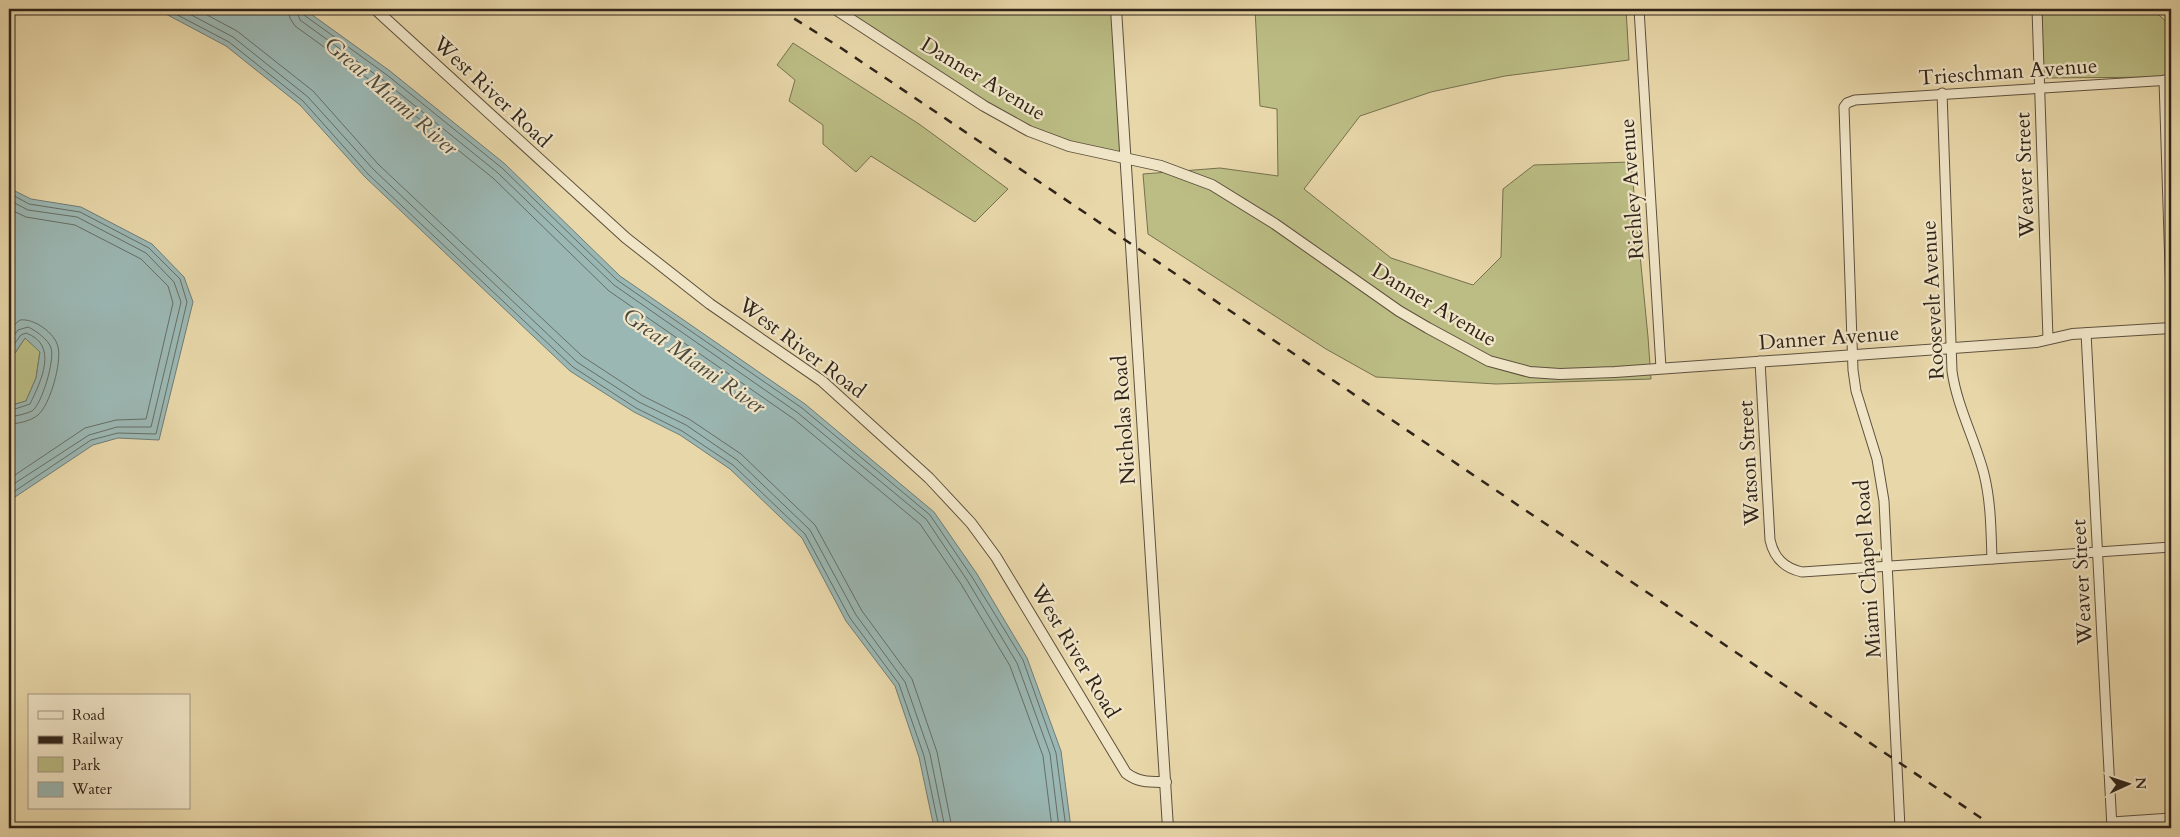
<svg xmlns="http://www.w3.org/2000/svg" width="2180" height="837" font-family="Cardo,serif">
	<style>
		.green { fill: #bbbd84; stroke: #76704f }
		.water { fill: #9bb7b3; stroke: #707c76 }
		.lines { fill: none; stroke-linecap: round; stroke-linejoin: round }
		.shore { stroke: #666e66; stroke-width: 1 }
		.minor-casing { stroke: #5e513e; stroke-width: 11 }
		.tertiary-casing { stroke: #5e513e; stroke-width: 12 }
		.minor { stroke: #f0e5c7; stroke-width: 9 }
		.tertiary { stroke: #f0e5c7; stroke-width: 10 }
		.rail { stroke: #30241a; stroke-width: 2.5; stroke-dasharray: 9 9; stroke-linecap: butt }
		.labels { text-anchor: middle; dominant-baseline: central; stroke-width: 4.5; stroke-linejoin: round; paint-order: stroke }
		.street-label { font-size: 21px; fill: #30241a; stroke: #f0e5c7 }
		.water-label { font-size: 22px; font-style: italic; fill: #4b4940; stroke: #f0e5c7 }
	</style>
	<rect width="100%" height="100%" fill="#e8d7a9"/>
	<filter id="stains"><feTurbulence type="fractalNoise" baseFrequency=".004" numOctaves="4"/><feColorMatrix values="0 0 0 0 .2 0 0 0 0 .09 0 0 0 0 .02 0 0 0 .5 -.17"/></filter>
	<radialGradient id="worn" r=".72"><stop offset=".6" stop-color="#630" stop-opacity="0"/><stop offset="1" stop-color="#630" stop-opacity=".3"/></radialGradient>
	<g class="green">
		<path d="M 835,9 L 1116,9 L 1124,157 L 1029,131 Z"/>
		<path d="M 1255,9 L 1626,9 L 1629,60 L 1505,76 L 1431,92 L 1360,116 L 1304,189 L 1391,258 L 1473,285 L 1501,257 L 1503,189 L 1534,165 L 1631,162 L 1648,337 L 1651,379 L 1496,384 L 1376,377 L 1326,349 L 1148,234 L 1143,174 L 1220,168 L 1278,176 L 1277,109 L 1260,106 Z"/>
		<path d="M 2042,9 L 2152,9 L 2168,23 L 2171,23 L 2171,77 L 2043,78 Z"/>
		<path d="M 793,43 L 919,124 L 1008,189 L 975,222 L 871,156 L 856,172 L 823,144 L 823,125 L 789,101 L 795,80 L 777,65 Z"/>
		<path d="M 25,338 L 40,351 L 36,378 L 26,401 L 9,406 L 9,358 L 15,353 Z"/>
	</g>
	<g class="water">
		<path d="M 149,9 L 304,9 L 390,71 L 505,164 L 620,276 L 805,404 L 934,512 L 977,574 L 1027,658 L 1061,751 L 1071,828 L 934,828 L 919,757 L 895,686 L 846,621 L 802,538 L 730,469 L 680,435 L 634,412 L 570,371 L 365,177 L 300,105 L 226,46 L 164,13 Z"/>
		<path d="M 9,188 L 31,199 L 81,207 L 152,244 L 184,277 L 193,302 L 159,440 L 118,438 L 93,445 L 9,501 L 9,406 L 26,401 L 36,378 L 40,352 L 25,338 L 15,353 L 9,358 Z"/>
	</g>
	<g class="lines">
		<g class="shore">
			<path d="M 166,9 L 229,42 L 303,101 L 368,174 L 573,367 L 636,408 L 682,431 L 733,465 L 805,534 L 850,618 L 899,684 L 924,756 L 939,828"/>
			<path d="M 180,9 L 233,37 L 308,97 L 373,169 L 577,362 L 639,402 L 686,425 L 737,460 L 810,530 L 856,615 L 905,682 L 930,754 L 945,828"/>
			<path d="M 196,9 L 237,31 L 313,91 L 378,164 L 582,356 L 643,396 L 689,419 L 741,454 L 815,525 L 862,611 L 912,679 L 937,752 L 952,828"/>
			<path d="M 288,9 L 290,18 L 295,26 L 378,86 L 493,178 L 609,291 L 794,419 L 920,524 L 961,584 L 1010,666 L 1043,756 L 1052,828"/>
			<path d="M 296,9 L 300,20 L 383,80 L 498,173 L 614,285 L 798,413 L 926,519 L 967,580 L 1017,663 L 1050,754 L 1059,828"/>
			<path d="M 302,9 L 304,15 L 387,75 L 502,168 L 617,280 L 802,408 L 930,515 L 972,577 L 1023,660 L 1056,753 L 1066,828"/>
			<path d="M 9,193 L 29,204 L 80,212 L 149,248 L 180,279 L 187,302 L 156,434 L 118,433 L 91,440 L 9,495"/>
			<path d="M 9,200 L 28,210 L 77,217 L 146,253 L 174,282 L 181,302 L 151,427 L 117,427 L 89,435 L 9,487"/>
			<path d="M 9,209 L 26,217 L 75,225 L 141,259 L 168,286 L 173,303 L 146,419 L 116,420 L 85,428 L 9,479"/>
			<path d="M 9,329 L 20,320 C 34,318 55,333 58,347 C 62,362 50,405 38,415 C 31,421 17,424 9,424"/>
			<path d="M 9,342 L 18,330 L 28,327 C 35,330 49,340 51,348 C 55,360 42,404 32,411 C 26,414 16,416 9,417"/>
			<path d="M 9,351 L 21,335 L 26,333 C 59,345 41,381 30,404 L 9,411"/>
		</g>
		<g class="minor-casing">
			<g id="minor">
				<path d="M 1639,9 L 1661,368"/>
				<path d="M 2037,9 L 2048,339"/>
				<path d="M 2164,80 L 2171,299"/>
				<path d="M 1942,93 L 1952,371 C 1957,407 1975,439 1984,474 C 1991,502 1991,531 1992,559"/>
				<path d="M 2086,333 L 2112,828"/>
				<path d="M 1760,361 L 1770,540 C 1774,558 1784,568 1802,572 L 2171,547"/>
				<path d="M 2112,822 L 2171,818"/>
				<path d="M 1900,828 L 1884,501 L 1877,459 L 1856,391 L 1853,370 L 1844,107 L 1847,103 L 1855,100 L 2171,80"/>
			</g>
		</g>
		<g class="tertiary-casing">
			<g id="tertiary">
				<path d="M 375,9 L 626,238 L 710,304 L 822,381 L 929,478 L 971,523 L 996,557 L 1126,773 C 1139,783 1150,782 1166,782"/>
				<path d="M 835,9 L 984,106 L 1029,131 L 1069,146 L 1161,166 L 1212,185 L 1275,224 L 1399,311 L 1428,328 L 1489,361 L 1530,372 L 1560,374 L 1615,372 L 2037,342 L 2072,334 L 2171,328"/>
				<path d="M 1116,9 L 1168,828"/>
			</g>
		</g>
		<use href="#minor" class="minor"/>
		<use href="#tertiary" class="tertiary"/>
		<path class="rail" d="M 779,9 L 841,48 L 1996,828"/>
	</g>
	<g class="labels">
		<g class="street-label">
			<text transform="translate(2008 72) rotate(-4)">Trieschman Avenue</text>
			<text transform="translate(983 79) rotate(31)">Danner Avenue</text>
			<text transform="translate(492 92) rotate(43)">West River Road</text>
			<text transform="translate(2025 175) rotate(-92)">Weaver Street</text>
			<text transform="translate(1632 189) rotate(-94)">Richley Avenue</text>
			<text transform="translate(1933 300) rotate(-93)">Roosevelt Avenue</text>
			<text transform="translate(1434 305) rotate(31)">Danner Avenue</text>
			<text transform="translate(1829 338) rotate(-4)">Danner Avenue</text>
			<text transform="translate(802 348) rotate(37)">West River Road</text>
			<text transform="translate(1124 420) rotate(-94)">Nicholas Road</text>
			<text transform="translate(1749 463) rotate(-93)">Watson Street</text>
			<text transform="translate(1868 569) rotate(-94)">Miami Chapel Road</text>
			<text transform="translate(2082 582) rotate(-93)">Weaver Street</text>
			<text transform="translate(1075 651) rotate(59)">West River Road</text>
		</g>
		<g class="water-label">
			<text transform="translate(391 96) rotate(41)">Great Miami River</text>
			<text transform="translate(694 361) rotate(35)">Great Miami River</text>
		</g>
	</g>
	<rect width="2180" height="837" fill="none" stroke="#e8d7a9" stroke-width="30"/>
	<rect x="10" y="10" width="2160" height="817" fill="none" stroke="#30241a" stroke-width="2.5"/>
	<rect x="15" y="15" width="2150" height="807" fill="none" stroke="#30241a"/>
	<rect x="28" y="694" width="162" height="115" fill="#f0e5c7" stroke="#a39882"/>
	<rect x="38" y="711" width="25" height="8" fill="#f0e5c7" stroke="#a39882"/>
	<text x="72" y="720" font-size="15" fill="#30241a">Road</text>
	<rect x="38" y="736" width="25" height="8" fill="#30241a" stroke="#a39882"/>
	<text x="72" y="744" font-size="15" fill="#30241a">Railway</text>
	<rect x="38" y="757" width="25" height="15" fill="#bbbd84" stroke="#a39882"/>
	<text x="72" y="770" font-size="15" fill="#30241a">Park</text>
	<rect x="38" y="782" width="25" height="15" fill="#9bb7b3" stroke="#a39882"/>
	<text x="72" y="794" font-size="15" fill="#30241a">Water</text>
	<g transform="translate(2128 784) rotate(87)" stroke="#f0e5c7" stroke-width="4" paint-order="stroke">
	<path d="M0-4L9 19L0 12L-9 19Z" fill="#30241a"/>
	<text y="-8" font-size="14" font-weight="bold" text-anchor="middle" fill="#30241a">N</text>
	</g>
	<rect width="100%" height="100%" filter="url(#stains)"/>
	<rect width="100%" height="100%" fill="url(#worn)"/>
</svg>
